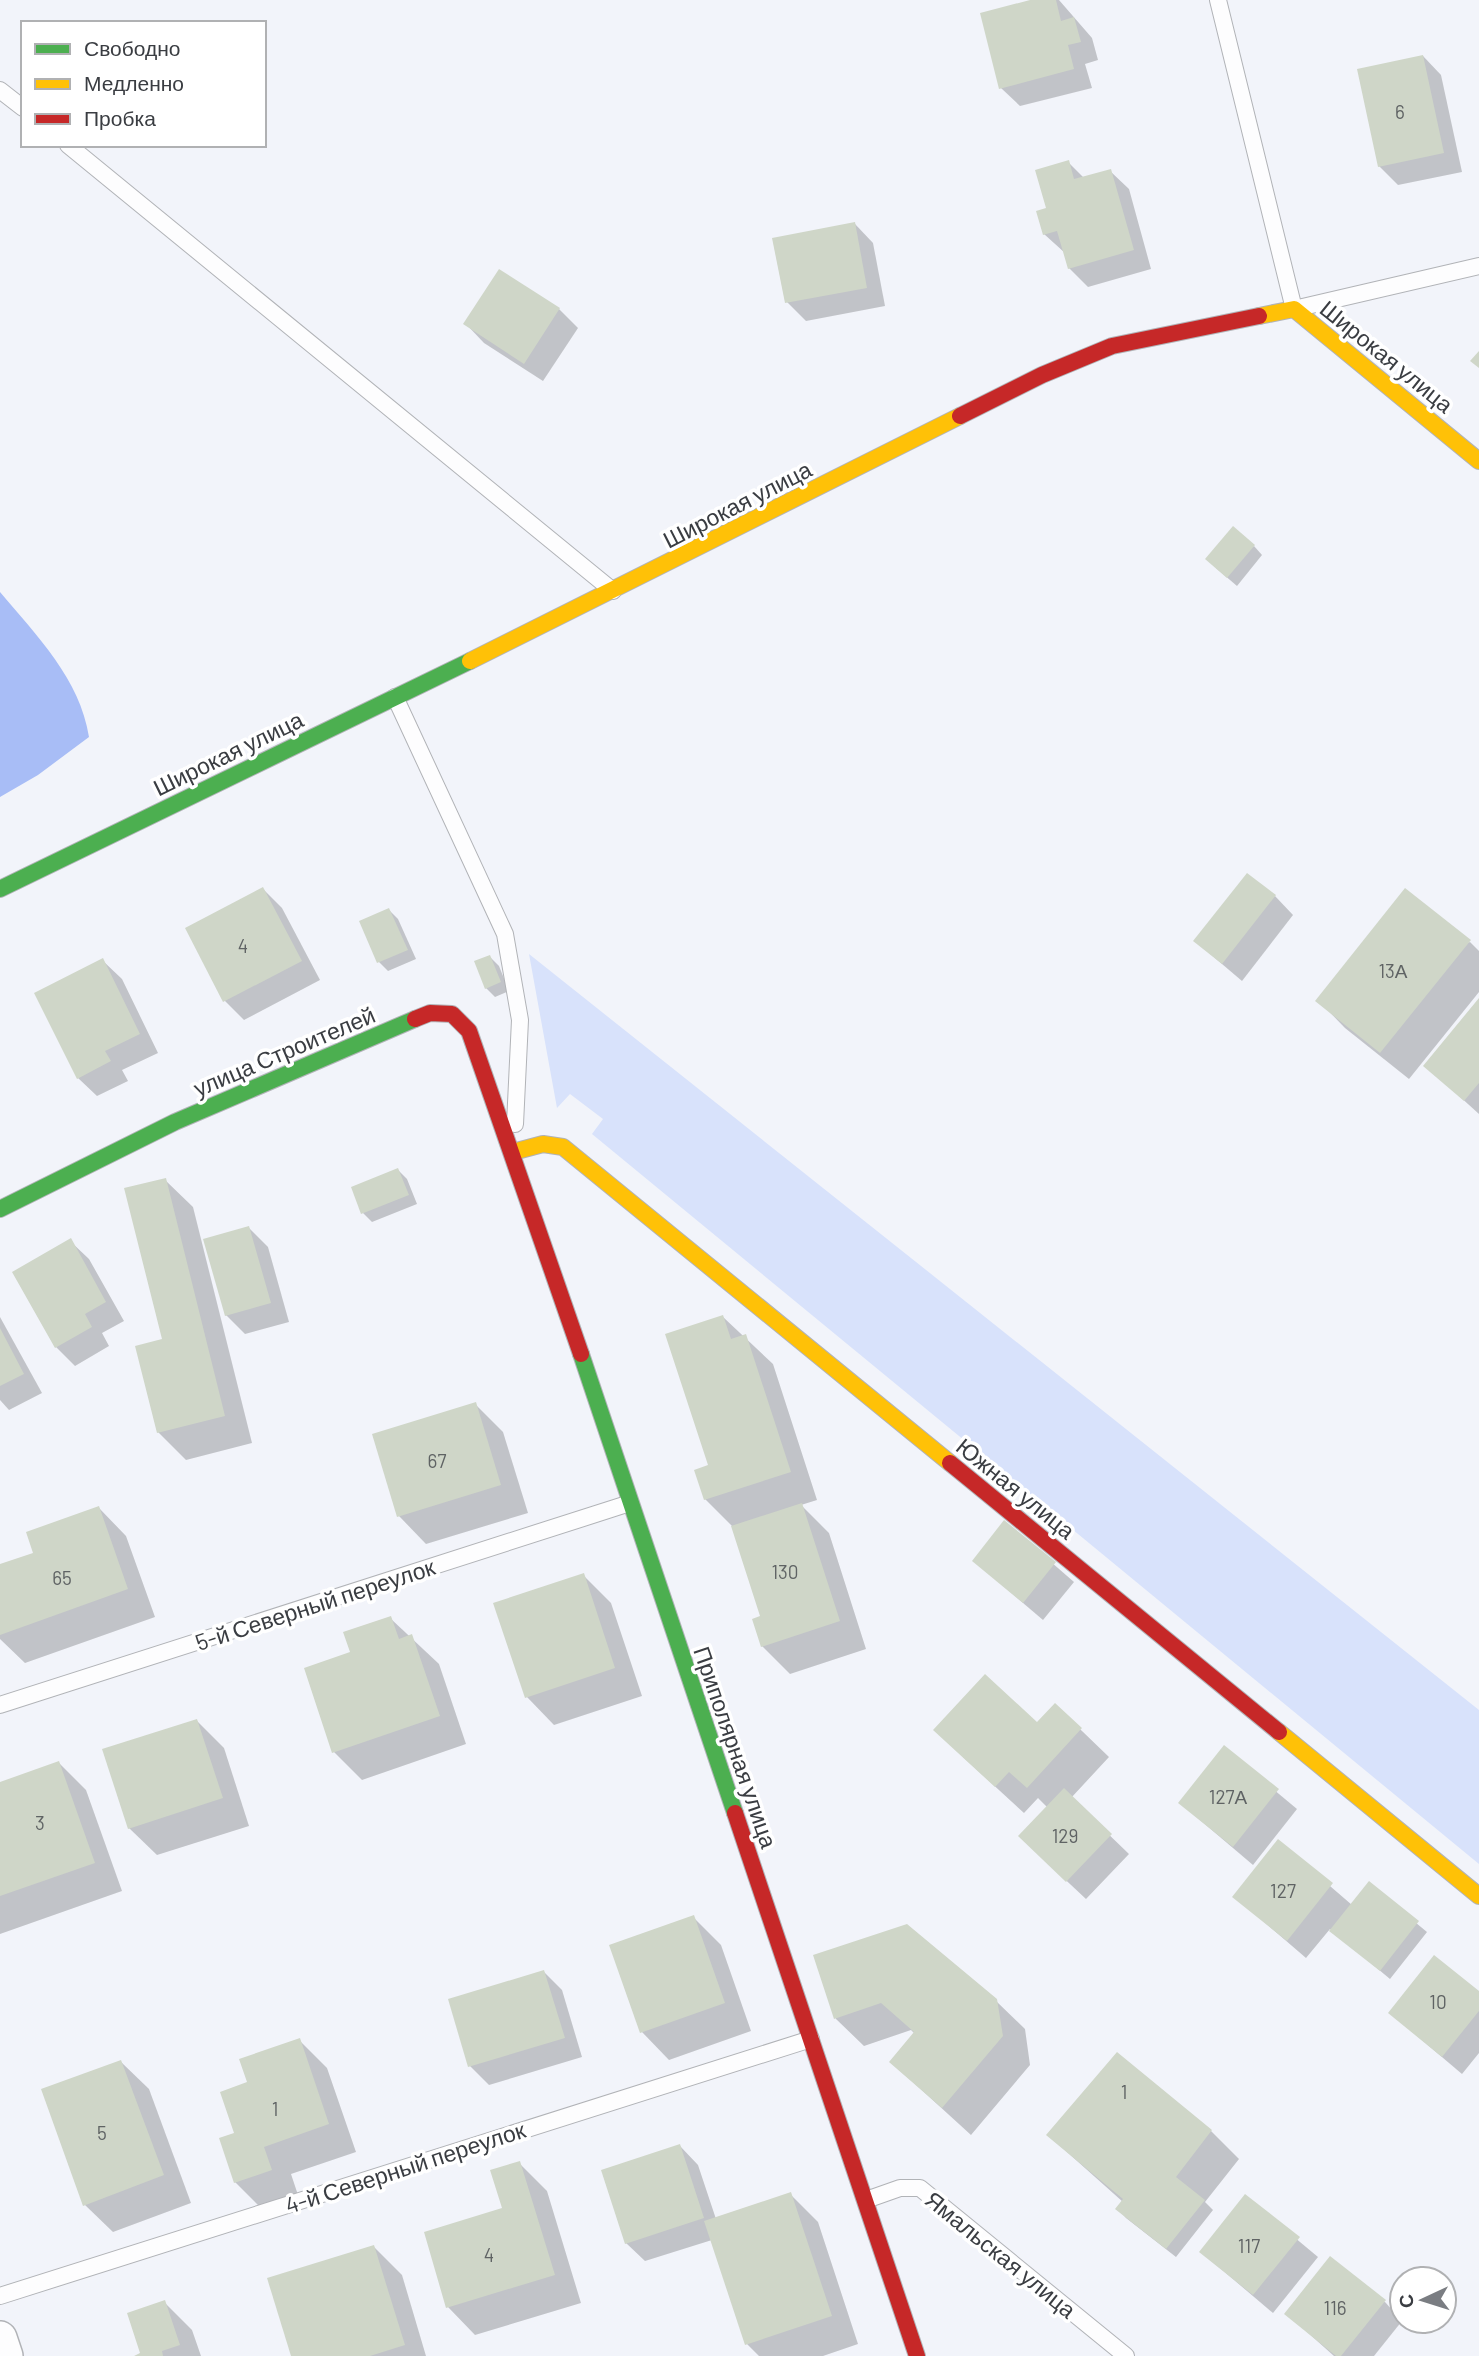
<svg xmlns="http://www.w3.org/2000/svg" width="1479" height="2356" font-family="Barlow,sans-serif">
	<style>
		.green { fill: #d8e2fb }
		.water { fill: #a8bdf6 }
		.shadow { fill: #0003 }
		.building { fill: #cfd6c8 }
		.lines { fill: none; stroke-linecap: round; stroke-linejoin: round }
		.lane-casing { stroke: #b1b3b7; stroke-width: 18 }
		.street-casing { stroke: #b1b3b7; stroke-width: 36 }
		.fast-casing { stroke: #b1b3b7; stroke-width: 18 }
		.slow-casing { stroke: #b1b3b7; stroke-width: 18 }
		.jam-casing { stroke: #b1b3b7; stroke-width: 18 }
		.lane { stroke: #fdfdfe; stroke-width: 16 }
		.street { stroke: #fdfdfe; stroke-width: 33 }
		.fast { stroke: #4caf50; stroke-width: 16 }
		.slow { stroke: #ffc107; stroke-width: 16 }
		.jam { stroke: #c62828; stroke-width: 16 }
		.labels { text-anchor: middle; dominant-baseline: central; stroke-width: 7; stroke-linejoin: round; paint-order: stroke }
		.number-label { font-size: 19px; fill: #5f6364 }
		.street-label { font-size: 23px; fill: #3a3d42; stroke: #fff }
	</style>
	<rect width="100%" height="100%" fill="#f2f4fa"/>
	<path class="green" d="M 529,954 L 1479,1710 L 1479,1864 L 592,1134 L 603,1119 L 570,1094 L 557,1108 Z"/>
	<path class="water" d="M 0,592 C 37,636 80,679 89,737 L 38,775 L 0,797 Z"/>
	<g class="shadow">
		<path d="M 1037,0 L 1059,0 L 1092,38 L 1098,60 L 1085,64 L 1092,88 L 1020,106 L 1001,88 Z"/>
		<path d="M 1423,56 L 1441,75 L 1462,172 L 1398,185 L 1379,166 Z"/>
		<path d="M 1068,162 L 1084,178 L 1110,171 L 1129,189 L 1151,269 L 1088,287 L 1069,268 L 1065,253 L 1044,234 L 1048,210 Z"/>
		<path d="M 855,224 L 873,243 L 885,306 L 806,321 L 787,302 Z"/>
		<path d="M 559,309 L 578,328 L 543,381 L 484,343 L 466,324 Z"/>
		<path d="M 1254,546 L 1262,555 L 1237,586 L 1216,568 Z"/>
		<path d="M 263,889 L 282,908 L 320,980 L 244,1020 L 225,1001 L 187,929 Z"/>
		<path d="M 1275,896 L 1293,915 L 1242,981 L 1195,941 Z"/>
		<path d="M 389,910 L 398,919 L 416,959 L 388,971 L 379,962 L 362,922 Z"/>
		<path d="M 1470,942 L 1479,951 L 1479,992 L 1409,1079 L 1345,1028 L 1318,1000 Z"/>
		<path d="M 490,957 L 499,966 L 509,991 L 495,997 L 486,988 Z"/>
		<path d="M 103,961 L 122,979 L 158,1053 L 122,1070 L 128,1081 L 97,1096 L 78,1078 Z"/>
		<path d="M 1479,1001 L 1479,1114 L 1426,1066 Z"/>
		<path d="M 398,1170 L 407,1179 L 417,1204 L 372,1222 L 363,1213 Z"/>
		<path d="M 165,1180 L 193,1207 L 252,1443 L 186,1460 L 158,1432 L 164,1340 Z"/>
		<path d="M 249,1228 L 268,1247 L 289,1322 L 245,1334 L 226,1315 Z"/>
		<path d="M 70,1241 L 89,1259 L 124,1321 L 102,1333 L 109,1346 L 75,1366 L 56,1347 L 14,1272 Z"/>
		<path d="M 0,1317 L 42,1393 L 9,1410 L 0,1400 Z"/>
		<path d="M 723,1317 L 773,1364 L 817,1500 L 801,1505 L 829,1533 L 866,1649 L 790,1674 L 762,1646 L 762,1617 L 733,1527 L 705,1499 Z"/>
		<path d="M 475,1404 L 503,1432 L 528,1513 L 426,1544 L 399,1516 Z"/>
		<path d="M 99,1508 L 126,1536 L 155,1617 L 25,1663 L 0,1639 L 0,1566 L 35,1554 Z"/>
		<path d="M 1005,1522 L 1074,1582 L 1043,1620 L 974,1561 Z"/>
		<path d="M 583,1575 L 611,1603 L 642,1696 L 554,1725 L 527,1697 Z"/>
		<path d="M 390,1618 L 439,1664 L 466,1744 L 362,1780 L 334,1752 L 352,1653 Z"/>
		<path d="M 1055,1705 L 1109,1757 L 1071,1798 L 1129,1854 L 1086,1899 L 1039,1855 L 1048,1808 L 1038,1798 L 1024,1813 L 963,1757 L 1037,1725 Z"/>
		<path d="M 197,1721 L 224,1748 L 249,1826 L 157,1855 L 129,1828 Z"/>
		<path d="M 1224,1748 L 1297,1809 L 1253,1865 L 1180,1803 Z"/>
		<path d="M 59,1763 L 86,1790 L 122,1891 L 0,1934 L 0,1784 Z"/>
		<path d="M 1279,1842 L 1352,1905 L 1369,1884 L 1427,1932 L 1390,1979 L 1330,1929 L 1306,1958 L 1235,1897 Z"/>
		<path d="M 693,1917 L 721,1945 L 751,2031 L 669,2060 L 642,2032 Z"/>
		<path d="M 815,1956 L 996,2001 L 1025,2029 L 1030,2065 L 971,2135 L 891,2062 L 915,2034 L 911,2030 L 864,2046 L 836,2019 Z"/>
		<path d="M 544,1972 L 562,1990 L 582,2057 L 489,2085 L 470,2066 Z"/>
		<path d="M 1479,1994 L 1479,2053 L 1462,2074 L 1390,2013 Z"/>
		<path d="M 299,2040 L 327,2068 L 356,2152 L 291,2174 L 299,2198 L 263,2210 L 235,2182 L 236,2134 L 249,2083 Z"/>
		<path d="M 1117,2054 L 1211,2131 L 1239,2159 L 1205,2202 L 1213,2210 L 1176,2257 L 1126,2218 L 1118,2209 L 1123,2202 L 1048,2135 Z"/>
		<path d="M 121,2062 L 149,2089 L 191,2203 L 113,2232 L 85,2205 Z"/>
		<path d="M 680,2146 L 698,2165 L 716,2219 L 790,2194 L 818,2222 L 858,2344 L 823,2356 L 759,2356 L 747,2344 L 712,2240 L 645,2261 L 626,2243 Z"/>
		<path d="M 519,2163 L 547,2191 L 581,2303 L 475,2335 L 448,2307 L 504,2209 Z"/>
		<path d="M 1245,2196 L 1318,2257 L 1273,2313 L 1201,2252 Z"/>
		<path d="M 374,2247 L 402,2275 L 426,2356 L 293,2356 Z"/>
		<path d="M 164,2302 L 192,2330 L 201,2356 L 138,2356 L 142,2355 Z"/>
		<path d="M 1385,2302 L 1402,2321 L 1374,2356 L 1334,2356 L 1287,2314 Z"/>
	</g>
	<g class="building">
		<path d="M 1030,0 L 1056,0 L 1061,21 L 1074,17 L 1081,42 L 1068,45 L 1074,69 L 999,89 L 980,13 Z"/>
		<path d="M 1423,55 L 1444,153 L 1378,167 L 1357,69 Z"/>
		<path d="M 1069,160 L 1074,179 L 1111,169 L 1134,250 L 1068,269 L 1057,231 L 1043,235 L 1036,211 L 1046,208 L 1035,170 Z"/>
		<path d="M 855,222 L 867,288 L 785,303 L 772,238 Z"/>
		<path d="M 499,269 L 560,308 L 524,364 L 463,324 Z"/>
		<path d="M 1479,351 L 1479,368 L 1470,361 Z"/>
		<path d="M 1233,526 L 1255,545 L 1227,578 L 1205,559 Z"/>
		<path d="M 1247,873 L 1276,895 L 1222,964 L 1193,941 Z"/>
		<path d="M 263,887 L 302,961 L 223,1002 L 185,928 Z"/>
		<path d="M 1405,888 L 1471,940 L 1380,1053 L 1315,1001 Z"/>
		<path d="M 389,908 L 408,950 L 377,963 L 359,921 Z"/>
		<path d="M 490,955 L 501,982 L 485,989 L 474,961 Z"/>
		<path d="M 103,958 L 140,1034 L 105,1051 L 111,1061 L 77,1079 L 34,993 Z"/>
		<path d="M 1479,998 L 1479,1083 L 1464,1101 L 1423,1066 Z"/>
		<path d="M 398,1168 L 409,1195 L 361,1214 L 351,1187 Z"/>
		<path d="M 166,1178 L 225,1416 L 157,1433 L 135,1346 L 162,1339 L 124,1188 Z"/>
		<path d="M 249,1226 L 271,1303 L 225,1316 L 203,1239 Z"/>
		<path d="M 71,1238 L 106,1302 L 85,1314 L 92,1327 L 55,1348 L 12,1272 Z"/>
		<path d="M 723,1315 L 731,1339 L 746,1334 L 791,1472 L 704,1500 L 694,1470 L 708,1465 L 665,1334 Z"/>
		<path d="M 0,1328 L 24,1374 L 0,1386 Z"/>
		<path d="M 476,1402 L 501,1485 L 397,1517 L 372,1434 Z"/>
		<path d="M 802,1503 L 840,1621 L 761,1647 L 752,1619 L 760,1616 L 731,1526 Z"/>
		<path d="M 99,1506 L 128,1589 L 0,1635 L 0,1564 L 33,1553 L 26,1532 Z"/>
		<path d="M 1004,1520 L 1056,1562 L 1023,1603 L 972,1561 Z"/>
		<path d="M 584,1573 L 615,1668 L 525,1698 L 493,1603 Z"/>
		<path d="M 391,1616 L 399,1639 L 412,1634 L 440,1716 L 332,1753 L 304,1668 L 350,1652 L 343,1632 Z"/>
		<path d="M 985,1674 L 1037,1722 L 1055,1703 L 1082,1728 L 1027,1788 L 1009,1772 L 995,1787 L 933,1730 Z"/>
		<path d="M 197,1719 L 223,1798 L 128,1829 L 102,1749 Z"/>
		<path d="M 1224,1745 L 1279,1789 L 1233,1847 L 1178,1803 Z"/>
		<path d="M 59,1761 L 95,1863 L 0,1896 L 0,1782 Z"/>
		<path d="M 1064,1788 L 1112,1834 L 1066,1882 L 1018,1836 Z"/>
		<path d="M 1278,1839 L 1333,1883 L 1287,1941 L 1232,1897 Z"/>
		<path d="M 1369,1881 L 1419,1921 L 1380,1971 L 1329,1931 Z"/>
		<path d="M 694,1915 L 725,2003 L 640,2033 L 609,1945 Z"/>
		<path d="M 907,1924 L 997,1999 L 1003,2036 L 942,2108 L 889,2062 L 914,2032 L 881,2003 L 834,2019 L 813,1955 Z"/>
		<path d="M 1434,1955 L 1479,1991 L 1479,2011 L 1442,2057 L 1388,2013 Z"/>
		<path d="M 544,1970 L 565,2038 L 468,2067 L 448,1999 Z"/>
		<path d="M 300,2038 L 329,2124 L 264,2147 L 272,2170 L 234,2183 L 219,2138 L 234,2133 L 220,2092 L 247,2082 L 239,2059 Z"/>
		<path d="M 1117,2052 L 1212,2130 L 1176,2177 L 1205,2200 L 1166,2249 L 1115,2209 L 1123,2199 L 1046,2135 Z"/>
		<path d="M 121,2060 L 164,2175 L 83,2206 L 41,2089 Z"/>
		<path d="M 680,2144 L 704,2218 L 625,2244 L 601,2170 Z"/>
		<path d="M 520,2161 L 555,2275 L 446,2308 L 424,2232 L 502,2208 L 490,2170 Z"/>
		<path d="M 791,2192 L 832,2316 L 745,2345 L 704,2221 Z"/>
		<path d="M 1245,2194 L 1300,2237 L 1253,2295 L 1199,2252 Z"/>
		<path d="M 374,2245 L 405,2345 L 370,2356 L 291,2356 L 267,2278 Z"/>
		<path d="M 1330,2256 L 1386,2300 L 1341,2356 L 1336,2356 L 1284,2314 Z"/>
		<path d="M 165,2300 L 180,2345 L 162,2351 L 163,2356 L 134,2356 L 140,2353 L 127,2313 Z"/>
	</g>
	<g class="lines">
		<g class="lane-casing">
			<g id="lane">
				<path d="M 1218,0 L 1294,309 L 1479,266"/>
				<path d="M 0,90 L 23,108"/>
				<path d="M 68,145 L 613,591"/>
				<path d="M 395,697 L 505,934 L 520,1020 L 515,1124"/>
				<path d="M 0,1705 L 630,1503"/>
				<path d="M 866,2200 L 900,2188 L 920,2188 L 1126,2356"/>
				<path d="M 0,2296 L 811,2039"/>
			</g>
		</g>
		<g class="street-casing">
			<path id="street" d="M 0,2338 L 6,2356"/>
		</g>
		<g class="fast-casing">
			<g id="fast">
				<path d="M 0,889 L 470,661"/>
				<path d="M 0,1209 L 175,1122 L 415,1019"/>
				<path d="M 581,1354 L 735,1813"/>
			</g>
		</g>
		<g class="slow-casing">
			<g id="slow">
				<path d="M 1259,316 L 1294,309 L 1479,461"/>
				<path d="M 470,661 L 960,416"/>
				<path d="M 513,1152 L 543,1144 L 563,1147 L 950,1463"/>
				<path d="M 1279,1732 L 1479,1896"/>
			</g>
		</g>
		<g class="jam-casing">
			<g id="jam">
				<path d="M 960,416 L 1042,375 L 1112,346 L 1259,316"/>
				<path d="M 415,1019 L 430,1013 L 452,1014 L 469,1031 L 581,1354"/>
				<path d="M 950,1463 L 1279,1732"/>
				<path d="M 735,1813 L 917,2356"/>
			</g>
		</g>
		<use href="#lane" class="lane"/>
		<use href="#street" class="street"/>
		<use href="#fast" class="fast"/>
		<use href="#slow" class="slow"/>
		<use href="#jam" class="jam"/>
	</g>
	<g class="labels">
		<g class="number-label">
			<text x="1400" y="111">6</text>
			<text x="243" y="945">4</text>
			<text x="1393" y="970">13А</text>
			<text x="437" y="1460">67</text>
			<text x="785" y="1571">130</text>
			<text x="62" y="1577">65</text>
			<text x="1228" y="1796">127А</text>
			<text x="40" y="1822">3</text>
			<text x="1065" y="1835">129</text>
			<text x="1283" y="1890">127</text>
			<text x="1438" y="2001">10</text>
			<text x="1124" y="2091">1</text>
			<text x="275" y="2108">1</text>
			<text x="102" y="2132">5</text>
			<text x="1249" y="2245">117</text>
			<text x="489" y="2254">4</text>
			<text x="1335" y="2307">116</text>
		</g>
		<g class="street-label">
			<text transform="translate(1387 356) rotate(39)">Широкая улица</text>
			<text transform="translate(737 504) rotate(-27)">Широкая улица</text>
			<text transform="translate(228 753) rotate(-26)">Широкая улица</text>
			<text transform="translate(284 1051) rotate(-23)">улица Строителей</text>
			<text transform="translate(1016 1488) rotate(39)">Южная улица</text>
			<text transform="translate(315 1604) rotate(-18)">5-й Северный переулок</text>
			<text transform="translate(736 1747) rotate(71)">Приполярная улица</text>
			<text transform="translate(405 2167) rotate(-18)">4-й Северный переулок</text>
			<text transform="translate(1001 2254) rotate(39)">Ямальская улица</text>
		</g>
	</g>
	<rect x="21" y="21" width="245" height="126" fill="#ffffff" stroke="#b0b1b3" stroke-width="2"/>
	<rect x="35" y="44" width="35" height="10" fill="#4caf50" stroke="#b0b1b3" stroke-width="2"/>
	<text x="84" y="56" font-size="21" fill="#3a3d42">Свободно</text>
	<rect x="35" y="79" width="35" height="10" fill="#ffc107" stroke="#b0b1b3" stroke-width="2"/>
	<text x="84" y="91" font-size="21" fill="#3a3d42">Медленно</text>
	<rect x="35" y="114" width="35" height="10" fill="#c62828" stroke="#b0b1b3" stroke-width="2"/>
	<text x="84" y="126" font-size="21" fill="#3a3d42">Пробка</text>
	<g transform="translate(1423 2300) rotate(266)"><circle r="33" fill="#ffffff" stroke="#b0b1b3" stroke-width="2"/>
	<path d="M0-5L12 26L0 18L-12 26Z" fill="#7a7d82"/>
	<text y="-10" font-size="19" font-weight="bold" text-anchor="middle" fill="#3a3d42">С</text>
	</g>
</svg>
